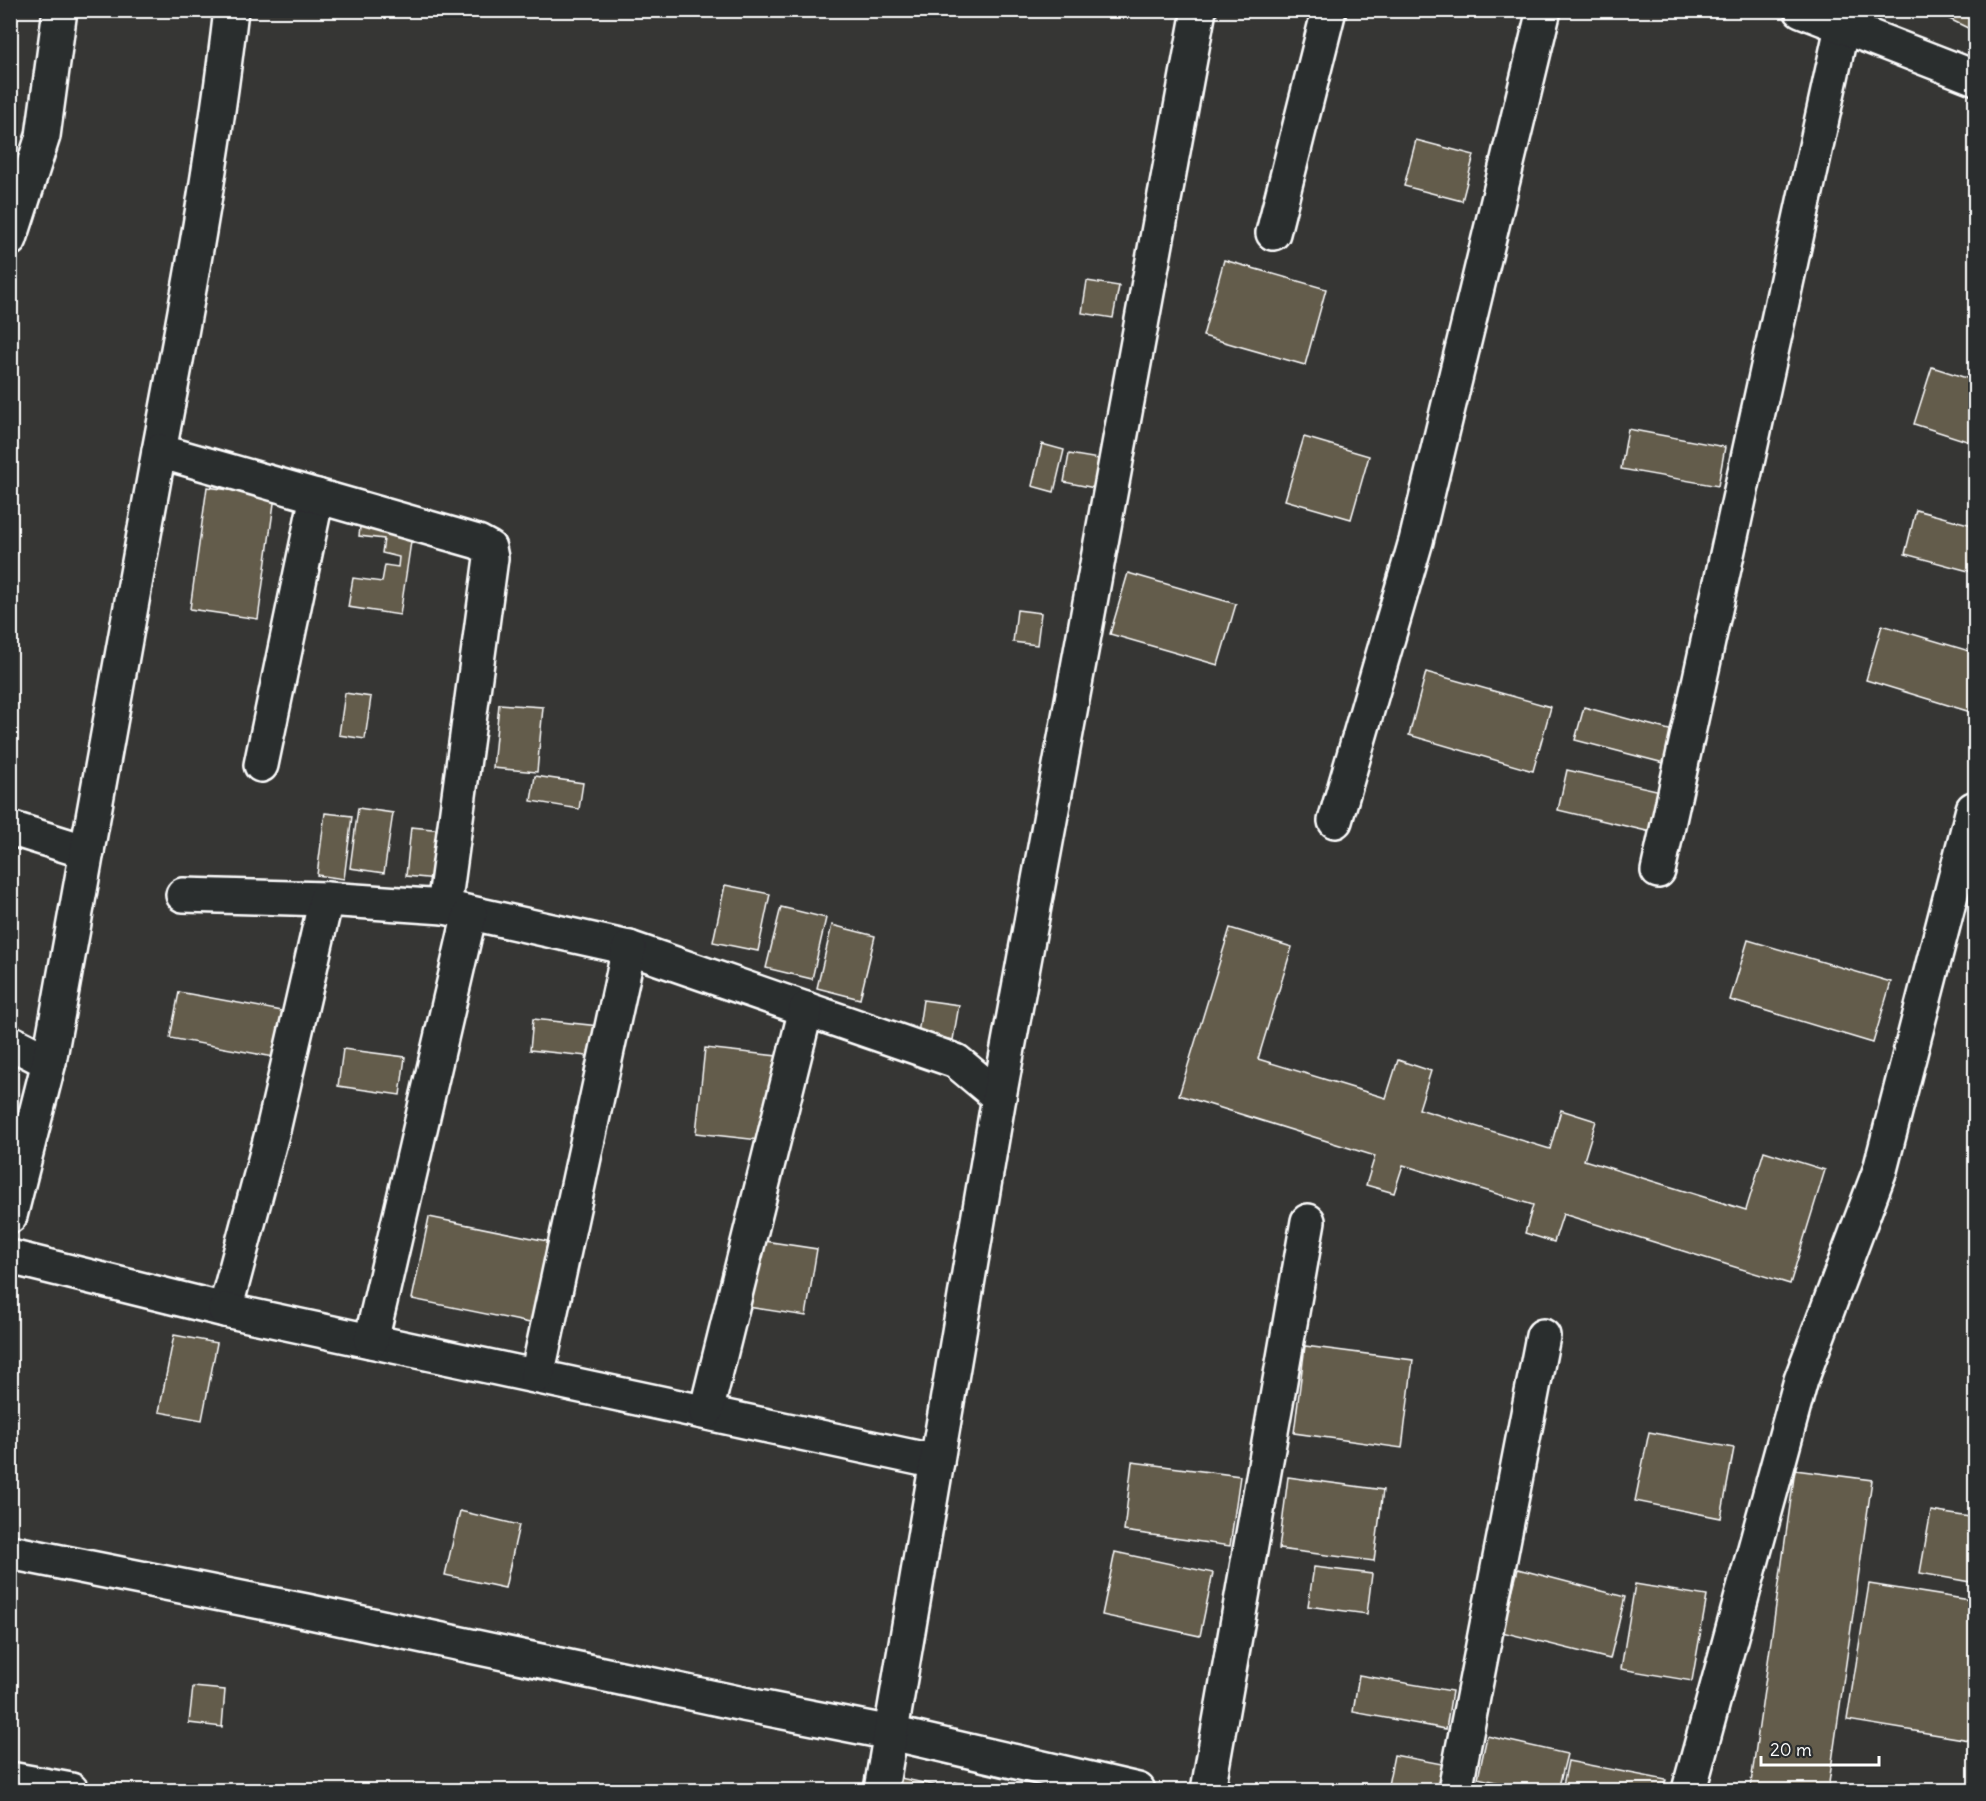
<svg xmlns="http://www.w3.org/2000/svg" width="1986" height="1801" font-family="Delius,sans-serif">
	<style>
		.building { fill: #645c4c; stroke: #fff; stroke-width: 1.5 }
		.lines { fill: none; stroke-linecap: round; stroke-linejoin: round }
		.minor-casing { stroke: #fff; stroke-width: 38 }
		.major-casing { stroke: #fff; stroke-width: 38 }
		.minor { stroke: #2a2d2e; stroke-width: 33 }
		.major { stroke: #2a2d2e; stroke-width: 33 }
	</style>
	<rect width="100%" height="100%" fill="#363634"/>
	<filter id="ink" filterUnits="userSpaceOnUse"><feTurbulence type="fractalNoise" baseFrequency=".0167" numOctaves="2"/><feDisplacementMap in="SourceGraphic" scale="12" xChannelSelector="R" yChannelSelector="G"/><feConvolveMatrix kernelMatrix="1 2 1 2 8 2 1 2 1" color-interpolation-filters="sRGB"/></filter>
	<g filter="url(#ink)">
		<g class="building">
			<path d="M 1933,10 L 1976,10 L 1976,32 L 1933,11 Z"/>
			<path d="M 1416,140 L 1474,155 L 1462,201 L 1404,186 Z"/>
			<path d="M 1224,260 L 1326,289 L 1305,365 L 1203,336 Z"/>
			<path d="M 1087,281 L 1119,286 L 1113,318 L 1082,313 Z"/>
			<path d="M 1932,367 L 1976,381 L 1976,444 L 1914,424 Z"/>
			<path d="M 1628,429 L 1725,447 L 1718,486 L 1621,469 Z"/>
			<path d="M 1304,437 L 1369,456 L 1351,519 L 1285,500 Z"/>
			<path d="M 1042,444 L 1064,450 L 1054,492 L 1032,486 Z"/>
			<path d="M 1069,454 L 1105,460 L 1100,489 L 1064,482 Z"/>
			<path d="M 207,487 L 275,496 L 258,619 L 190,609 Z"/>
			<path d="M 1916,510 L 1976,526 L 1976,573 L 1905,554 Z"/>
			<path d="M 360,527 L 412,535 L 400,615 L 348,607 L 353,578 L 382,582 L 385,565 L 398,567 L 399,557 L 382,553 L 384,539 L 359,536 Z"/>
			<path d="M 1128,573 L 1236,604 L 1218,665 L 1110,634 Z"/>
			<path d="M 1017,610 L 1041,613 L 1037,645 L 1013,642 Z"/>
			<path d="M 1882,625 L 1976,653 L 1976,707 L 1974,713 L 1866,680 Z"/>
			<path d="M 1426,672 L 1551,707 L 1533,771 L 1409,735 Z"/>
			<path d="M 345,693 L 371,697 L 365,739 L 339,735 Z"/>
			<path d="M 499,704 L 543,707 L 537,772 L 493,768 Z"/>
			<path d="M 1584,707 L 1673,731 L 1664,763 L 1575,740 Z"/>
			<path d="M 1567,770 L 1661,791 L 1651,832 L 1558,810 Z"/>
			<path d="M 535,776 L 583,783 L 579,809 L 531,801 Z"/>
			<path d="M 358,808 L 393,813 L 384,873 L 350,868 Z"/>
			<path d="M 325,813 L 352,816 L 344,879 L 317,875 Z"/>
			<path d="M 411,827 L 443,830 L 437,879 L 406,876 Z"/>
			<path d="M 725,885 L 770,894 L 758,951 L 713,942 Z"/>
			<path d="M 781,907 L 826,918 L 812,979 L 766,968 Z"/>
			<path d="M 832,925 L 875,936 L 860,999 L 817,988 Z"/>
			<path d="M 1230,928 L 1292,947 L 1258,1059 L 1386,1098 L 1398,1060 L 1431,1071 L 1419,1109 L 1550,1149 L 1561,1110 L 1596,1121 L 1584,1160 L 1746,1210 L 1764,1151 L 1825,1170 L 1790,1284 L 1563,1214 L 1554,1242 L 1525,1233 L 1533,1205 L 1403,1165 L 1394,1193 L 1366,1185 L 1375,1156 L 1179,1095 Z"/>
			<path d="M 1748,940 L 1891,982 L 1873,1043 L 1730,1000 Z"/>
			<path d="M 179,992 L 287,1012 L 279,1058 L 170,1038 Z"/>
			<path d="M 923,1000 L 959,1005 L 953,1040 L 918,1034 Z"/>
			<path d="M 533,1019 L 599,1026 L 596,1057 L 530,1050 Z"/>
			<path d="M 705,1048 L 777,1056 L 768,1141 L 696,1133 Z"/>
			<path d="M 343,1049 L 405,1057 L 400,1095 L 338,1086 Z"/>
			<path d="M 429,1217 L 552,1242 L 535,1324 L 412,1299 Z"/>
			<path d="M 758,1240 L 817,1249 L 806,1316 L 748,1307 Z"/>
			<path d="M 174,1335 L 217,1343 L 202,1420 L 159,1412 Z"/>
			<path d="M 1305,1346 L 1413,1360 L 1402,1448 L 1294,1433 Z"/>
			<path d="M 1649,1432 L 1734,1448 L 1721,1518 L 1635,1501 Z"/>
			<path d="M 1132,1462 L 1240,1476 L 1230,1546 L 1124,1531 Z"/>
			<path d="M 1795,1470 L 1872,1480 L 1828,1790 L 1750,1790 Z"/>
			<path d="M 1288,1477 L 1383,1490 L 1374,1561 L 1279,1549 Z"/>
			<path d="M 460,1511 L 519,1525 L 505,1588 L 445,1575 Z"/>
			<path d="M 1931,1511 L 1976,1518 L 1976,1583 L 1920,1573 Z"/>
			<path d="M 1115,1552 L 1213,1573 L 1200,1636 L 1102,1615 Z"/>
			<path d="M 1314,1567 L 1372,1574 L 1367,1614 L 1308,1606 Z"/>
			<path d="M 1518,1569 L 1625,1597 L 1610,1659 L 1502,1632 Z"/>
			<path d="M 1635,1584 L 1707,1596 L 1692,1681 L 1621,1669 Z"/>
			<path d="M 1869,1584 L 1976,1601 L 1976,1741 L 1847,1720 Z"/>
			<path d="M 1359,1675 L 1452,1691 L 1446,1729 L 1353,1712 Z"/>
			<path d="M 193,1687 L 225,1690 L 222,1727 L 189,1723 Z"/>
			<path d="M 1487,1736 L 1567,1754 L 1558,1790 L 1531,1790 L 1478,1778 Z"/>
			<path d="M 1394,1755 L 1442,1764 L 1437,1790 L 1387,1790 Z"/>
			<path d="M 1568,1761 L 1666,1780 L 1663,1790 L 1562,1790 Z"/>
			<path d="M 900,1778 L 948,1788 L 948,1790 L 897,1790 Z"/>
			<path d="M 955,1782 L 997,1790 L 953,1790 Z"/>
		</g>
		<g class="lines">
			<g class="minor-casing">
				<g id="minor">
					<path d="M 1273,233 L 1329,10"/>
					<path d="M 10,239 L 43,136 L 60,10"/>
					<path d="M 159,451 C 187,304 214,158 231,10"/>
					<path d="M 261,765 L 317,496"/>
					<path d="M 1335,821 L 1416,541 L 1544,10"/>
					<path d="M 10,828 L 87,852"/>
					<path d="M 1658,871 L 1842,27"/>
					<path d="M 183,895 L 326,899"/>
					<path d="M 444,907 L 629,948 L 956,1061 L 999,1097"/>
					<path d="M 10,1042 L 49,1062"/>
					<path d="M 10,1216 L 49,1062 L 159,451 L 478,542 L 489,548 L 491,558 L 444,907 L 326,899 L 274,1126 L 225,1310 L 10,1257"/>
					<path d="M 225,1310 L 937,1462"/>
					<path d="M 371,1341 L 470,913"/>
					<path d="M 537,1376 L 629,948"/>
					<path d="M 706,1412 L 806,1009"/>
					<path d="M 10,1552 L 306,1611 L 743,1704 L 891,1733 L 1138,1790"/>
					<path d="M 10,1779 L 71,1790"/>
					<path d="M 881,1790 L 999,1097 L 1199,10"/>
					<path d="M 1208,1790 L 1308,1221"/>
					<path d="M 1455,1790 L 1543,1336"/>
					<path d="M 1689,1790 L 1801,1380 L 1880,1170 L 1973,809 L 1976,809"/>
				</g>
			</g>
			<g class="major-casing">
				<path id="major" d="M 1801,10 L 1976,78"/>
			</g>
			<use href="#minor" class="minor"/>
			<use href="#major" class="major"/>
		</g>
	</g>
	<rect width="1986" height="1801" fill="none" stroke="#2a2d2e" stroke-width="36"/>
	<rect x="18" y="18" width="1950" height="1765" fill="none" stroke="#fff" stroke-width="2" filter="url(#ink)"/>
	<path d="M1761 1756v9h118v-9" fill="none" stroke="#ffffff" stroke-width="3"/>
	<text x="1770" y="1756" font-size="18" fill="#ffffff" stroke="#2a2d2e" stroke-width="4.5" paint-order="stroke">20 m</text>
</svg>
